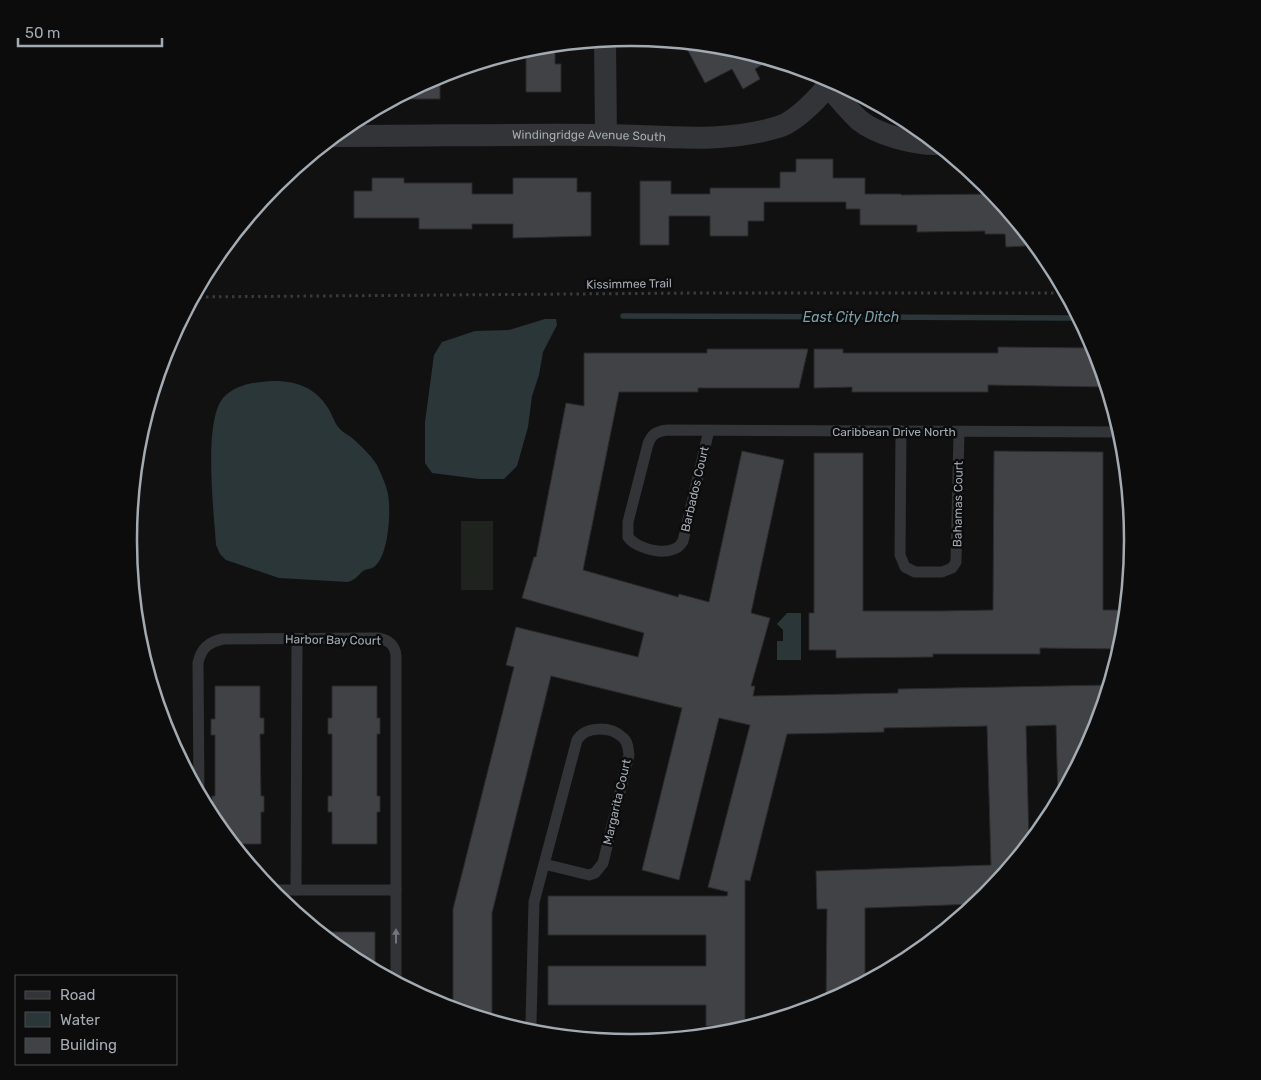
<svg xmlns="http://www.w3.org/2000/svg" width="1261" height="1080" font-family="Rubik,sans-serif">
	<style>
		.green { fill: #1e241d }
		.water { fill: #2b3639 }
		.lines { fill: none; stroke-linecap: round; stroke-linejoin: round }
		.stream { stroke: #2b3639; stroke-width: 5.5 }
		.building { fill: #404245; stroke: #2b2b2e }
		.path { stroke: #383b3d; stroke-width: 3; stroke-dasharray: 2.5 4; stroke-linecap: butt }
		.lane { stroke: #323437; stroke-width: 11 }
		.street { stroke: #323437; stroke-width: 22 }
		.oneway { fill: #70757b }
		.labels { text-anchor: middle; dominant-baseline: central; stroke-width: 5; stroke-linejoin: round; paint-order: stroke }
		.street-label { font-size: 12px; fill: #a3abb2; stroke: #0c0c0d }
		.water-label { font-size: 14px; font-style: italic; fill: #7c9faa; stroke: #0c0c0d }
		.rim { fill: none; stroke: #a3abb2; stroke-width: 2.5 }
	</style>
	<rect width="100%" height="100%" fill="#111112"/>
	<rect class="green" x="461" y="521" width="32" height="69"/>
	<g class="water">
		<path d="M 545,319 L 556,319 L 557,325 L 543,352 L 539,375 L 532,396 L 528,427 L 517,466 L 504,479 L 479,479 L 432,473 L 425,463 L 425,422 L 434,355 L 442,342 L 475,331 L 509,330 Z"/>
		<path d="M 273,381 C 296,381 315,387 328,408 C 332,414 334,422 339,428 C 342,432 347,434 351,437 C 360,445 370,454 377,465 C 381,474 386,484 388,494 C 391,511 389,556 374,567 C 371,569 366,569 363,571 C 356,577 358,578 348,582 L 279,578 L 226,560 L 220,554 L 216,545 C 214,513 203,422 223,398 C 236,384 255,382 273,381 Z"/>
		<path d="M 787,613 L 801,613 L 801,660 L 777,660 L 777,641 L 783,641 L 783,630 L 777,624 Z"/>
	</g>
	<g class="lines">
		<path class="stream" d="M 623,316 L 1079,318"/>
	</g>
	<g class="building">
		<path d="M 684,43 L 729,47 L 770,60 L 755,69 L 760,79 L 743,89 L 732,69 L 705,83 Z"/>
		<path d="M 526,50 L 555,50 L 555,64 L 561,64 L 561,92 L 526,92 Z"/>
		<path d="M 440,75 L 440,99 L 394,99 L 438,76 Z"/>
		<path d="M 796,159 L 833,159 L 833,178 L 865,178 L 865,194 L 901,194 L 901,195 L 994,194 L 1026,233 L 1025,246 L 1006,247 L 1005,234 L 985,234 L 985,231 L 917,232 L 917,225 L 860,225 L 860,209 L 846,209 L 846,202 L 764,202 L 764,221 L 748,221 L 748,236 L 710,236 L 710,216 L 669,216 L 669,245 L 640,245 L 640,181 L 671,181 L 671,194 L 710,194 L 710,188 L 780,188 L 780,172 L 796,172 Z"/>
		<path d="M 372,178 L 404,178 L 404,183 L 472,183 L 472,194 L 513,194 L 513,178 L 577,178 L 577,192 L 591,192 L 591,236 L 513,238 L 513,224 L 472,224 L 472,229 L 419,229 L 419,218 L 354,218 L 354,191 L 372,191 Z"/>
		<path d="M 998,347 L 1095,348 L 1107,387 L 988,385 L 988,392 L 852,392 L 852,387 L 814,388 L 814,349 L 843,349 L 843,353 L 998,353 Z"/>
		<path d="M 707,349 L 808,349 L 799,388 L 698,388 L 698,392 L 619,392 L 583,570 L 678,597 L 679,594 L 709,602 L 742,451 L 784,460 L 751,613 L 770,618 L 751,686 L 755,686 L 753,696 L 898,693 L 898,689 L 1109,685 L 1095,733 L 1058,801 L 1056,725 L 1026,726 L 1029,843 L 986,896 L 975,904 L 865,908 L 865,982 L 826,1002 L 827,909 L 817,909 L 816,871 L 991,865 L 987,726 L 884,728 L 884,732 L 787,734 L 750,881 L 745,880 L 745,1026 L 706,1026 L 706,1005 L 548,1005 L 548,966 L 706,966 L 706,935 L 548,935 L 548,896 L 727,896 L 728,892 L 708,887 L 750,725 L 719,718 L 679,880 L 642,870 L 682,708 L 551,676 L 492,913 L 492,1020 L 453,1009 L 453,909 L 514,667 L 506,665 L 516,627 L 638,657 L 644,633 L 522,598 L 534,557 L 536,557 L 566,403 L 584,406 L 584,353 L 707,353 Z"/>
		<path d="M 994,451 L 1103,452 L 1103,610 L 1126,610 L 1123,638 L 1120,649 L 1040,648 L 1040,654 L 933,654 L 933,657 L 836,658 L 836,650 L 809,650 L 809,613 L 814,613 L 814,453 L 863,453 L 863,611 L 942,611 L 993,610 Z"/>
		<path d="M 215,686 L 260,686 L 260,718 L 264,718 L 264,734 L 260,734 L 261,796 L 264,796 L 264,812 L 261,812 L 261,844 L 233,844 L 215,823 L 215,812 L 212,812 L 212,796 L 215,796 L 215,735 L 211,735 L 211,719 L 215,719 Z"/>
		<path d="M 332,686 L 377,686 L 377,718 L 380,718 L 380,734 L 377,734 L 377,796 L 380,796 L 380,812 L 377,812 L 377,844 L 332,844 L 332,812 L 328,812 L 328,796 L 332,796 L 332,734 L 328,734 L 328,718 L 332,718 Z"/>
		<path d="M 320,932 L 375,932 L 375,971 L 351,958 Z"/>
	</g>
	<g class="lines">
		<path class="path" d="M 193,297 L 697,293 L 1066,293"/>
		<g class="lane">
			<path d="M 709,430 L 683,541 C 674,559 637,550 628,537 L 628,522 L 648,444 C 652,433 658,431 668,430 L 1120,432"/>
			<path d="M 901,431 L 900,555 L 905,567 L 915,572 L 942,572 L 952,568 L 956,562 L 959,432"/>
			<path d="M 199,794 L 198,663 C 201,648 209,642 223,639 L 378,638 C 389,640 395,645 396,656 L 396,982"/>
			<path d="M 271,890 L 396,890"/>
			<path d="M 296,890 L 297,639"/>
			<path d="M 534,1033 L 531,1023 L 534,902 L 577,740 C 586,726 610,726 622,737 C 628,741 628,748 629,755 L 603,863 L 595,873 L 589,875 L 544,864"/>
		</g>
		<g class="street">
			<path d="M 605,40 L 606,135"/>
			<path d="M 828,86 C 838,97 848,110 859,120 C 877,135 914,144 936,144"/>
			<path id="s1" d="M 334,136 C 425,136 517,134 608,135 C 664,136 723,144 778,127 C 794,123 823,95 831,80"/>
		</g>
	</g>
	<defs><path id="oneway-solid" d="M-6-.8H1V-3.2L6.5 0L1 3.2V.8H-6Z" transform="scale(1.25)"/></defs>
	<use class="oneway" href="#oneway-solid" transform="translate(396 936) rotate(-90)"/>
	<g class="labels">
		<g class="street-label">
			<text stroke="none"><textPath href="#s1" startOffset="255">Windingridge Avenue South</textPath></text>
			<text transform="translate(629 284) rotate(-1)">Kissimmee Trail</text>
			<text x="894" y="432">Caribbean Drive North</text>
			<text transform="translate(695 489) rotate(-77)">Barbados Court</text>
			<text transform="translate(958 504) rotate(-89)">Bahamas Court</text>
			<text transform="translate(333 640) rotate(1)">Harbor Bay Court</text>
			<text transform="translate(617 802) rotate(-77)">Margarita Court</text>
		</g>
		<g class="water-label">
			<text x="851" y="317">East City Ditch</text>
		</g>
	</g>
	<path d="M0 0H1261V1080H0ZM630 46H631A493 493 0 0 1 1124 539V541A493 493 0 0 1 631 1034H630A493 493 0 0 1 137 541V539A493 493 0 0 1 630 46Z" fill="#0c0c0d" fill-rule="evenodd"/>
	<path class="rim" d="M630 46H631A493 493 0 0 1 1124 539V541A493 493 0 0 1 631 1034H630A493 493 0 0 1 137 541V539A493 493 0 0 1 630 46Z"/>
	<rect x="15" y="975" width="162" height="90" fill="#0c0c0d" stroke="#484c4f"/>
	<rect x="25" y="991" width="25" height="8" fill="#323437" stroke="#484c4f"/>
	<text x="60" y="1000" font-size="15" fill="#a3abb2">Road</text>
	<rect x="25" y="1012" width="25" height="15" fill="#2b3639" stroke="#484c4f"/>
	<text x="60" y="1025" font-size="15" fill="#a3abb2">Water</text>
	<rect x="25" y="1038" width="25" height="15" fill="#404245" stroke="#484c4f"/>
	<text x="60" y="1050" font-size="15" fill="#a3abb2">Building</text>
	<path d="M18 38v8h144v-8" fill="none" stroke="#a3abb2" stroke-width="2.5"/>
	<text x="25" y="38" font-size="15" fill="#a3abb2" stroke="#0c0c0d" stroke-width="4" paint-order="stroke">50 m</text>
</svg>
